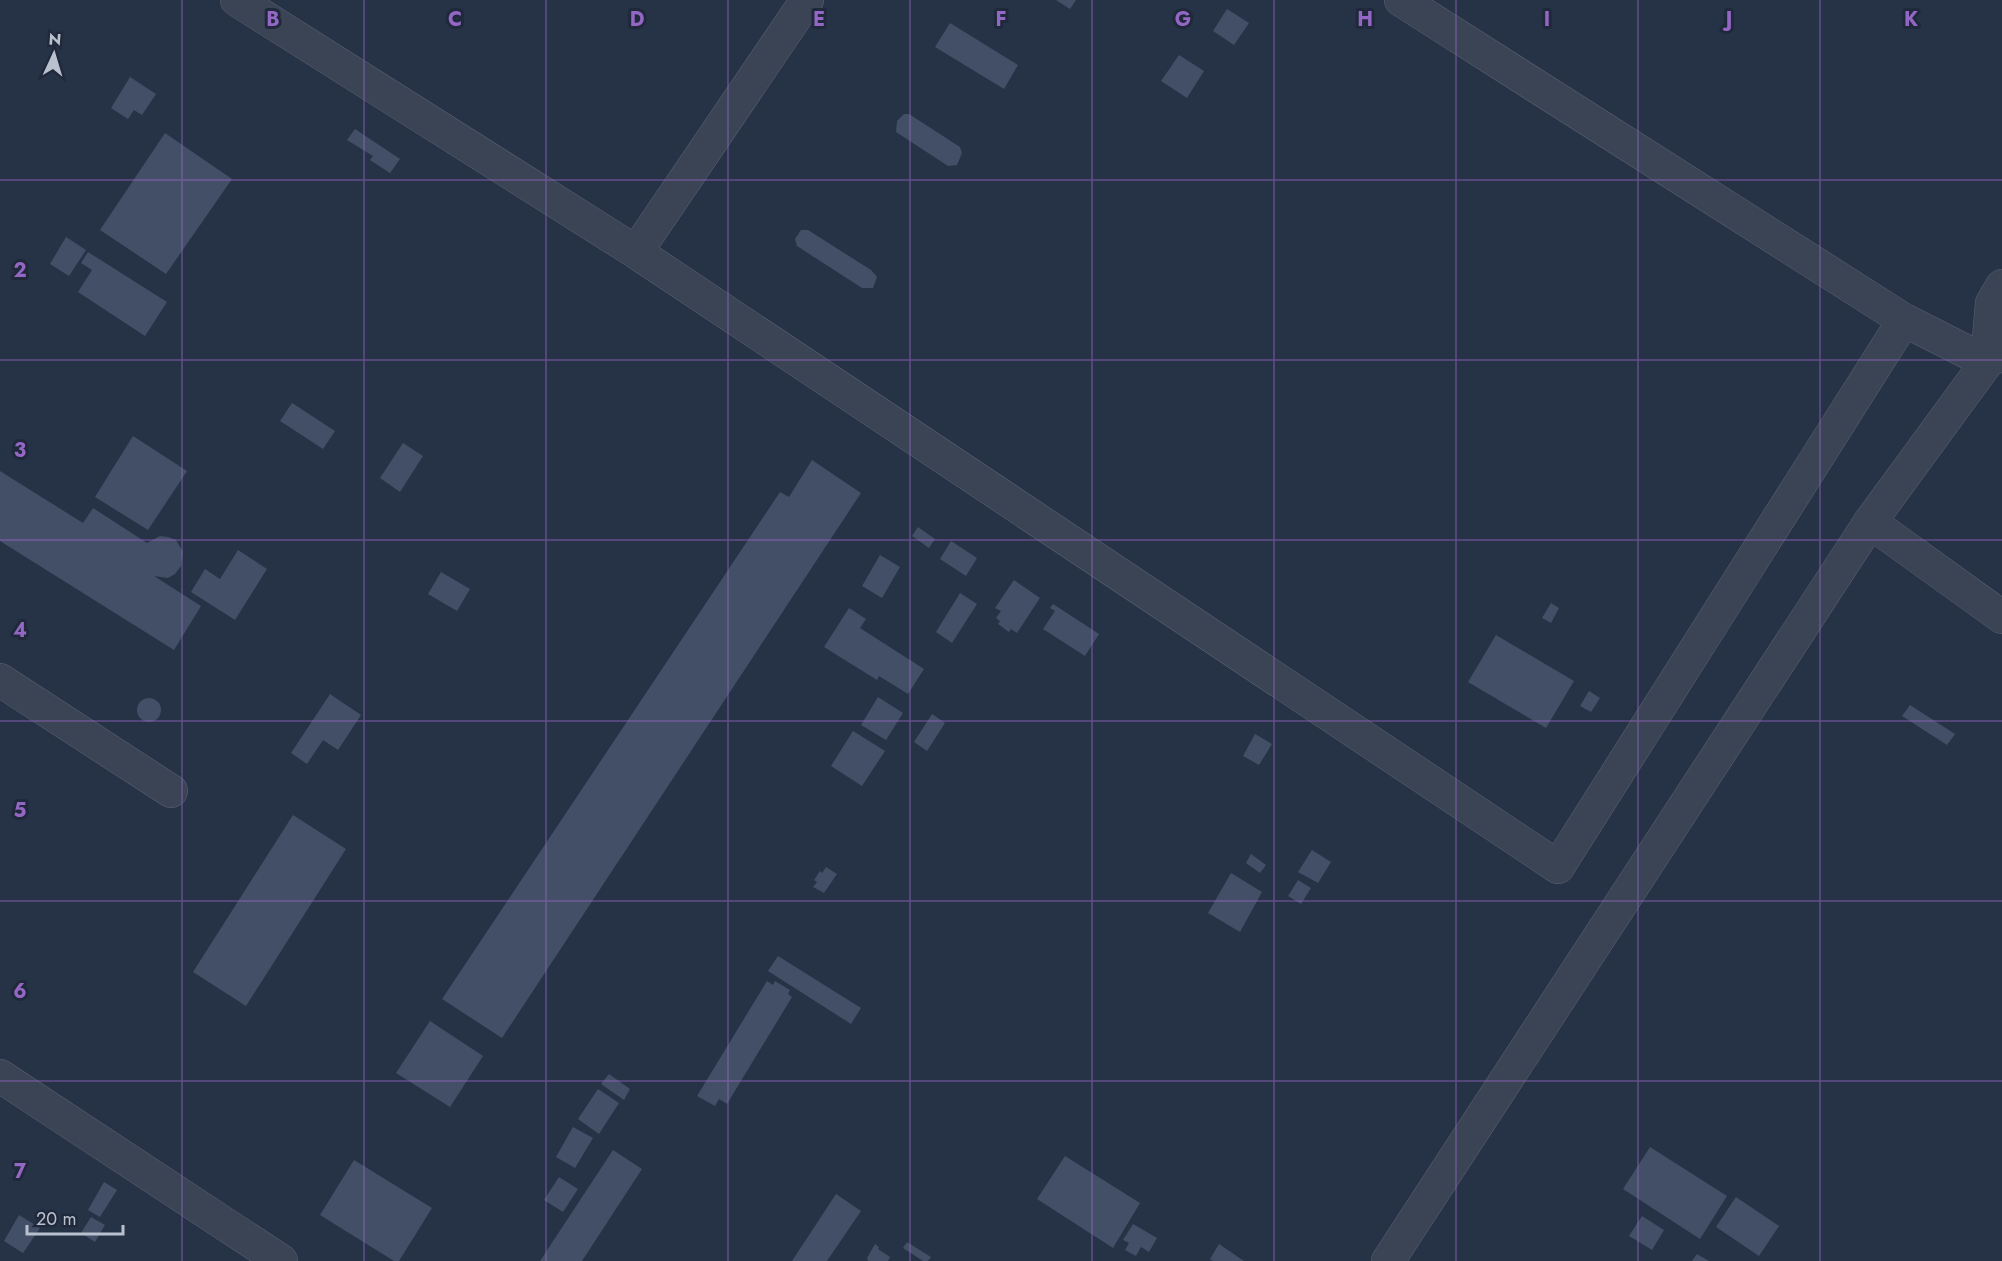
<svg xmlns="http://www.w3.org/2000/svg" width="2002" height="1261" font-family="Jost,sans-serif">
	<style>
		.building { fill: #434f66 }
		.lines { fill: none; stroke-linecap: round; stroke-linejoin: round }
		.minor-casing { stroke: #596272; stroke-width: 34 }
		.minor { stroke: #3b4455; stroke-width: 33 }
		.grid { fill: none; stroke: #9467c5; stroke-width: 1.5; stroke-opacity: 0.55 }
		.grid-label { font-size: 20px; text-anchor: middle; font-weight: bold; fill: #9467c5; stroke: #1f293b; stroke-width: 6; stroke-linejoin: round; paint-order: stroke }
	</style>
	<rect width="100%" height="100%" fill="#263246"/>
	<g class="building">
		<path d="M 1056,0 L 1076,0 L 1070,9 Z"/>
		<path d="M 1227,9 L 1249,23 L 1234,45 L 1213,31 Z"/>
		<path d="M 950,23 L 1018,65 L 1004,89 L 935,47 Z"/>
		<path d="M 1179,55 L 1204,71 L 1187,98 L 1161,81 Z"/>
		<path d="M 130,77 L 156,94 L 142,115 L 134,110 L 128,119 L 111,108 Z"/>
		<path d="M 904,114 L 909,114 L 960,147 L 962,153 L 957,165 L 948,166 L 896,132 L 897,121 Z"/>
		<path d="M 355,129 L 400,159 L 390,173 L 370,160 L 373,156 L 347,140 Z"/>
		<path d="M 165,133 L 232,179 L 166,274 L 100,230 Z"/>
		<path d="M 801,230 L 808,230 L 871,270 L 877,277 L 873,288 L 862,288 L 797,246 L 795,239 Z"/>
		<path d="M 66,237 L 86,250 L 69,276 L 50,264 Z"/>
		<path d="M 88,252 L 167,302 L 145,336 L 78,292 L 92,270 L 81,263 Z"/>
		<path d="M 292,403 L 335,431 L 323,449 L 280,421 Z"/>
		<path d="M 133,436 L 187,471 L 148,530 L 95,497 Z"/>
		<path d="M 403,443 L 423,456 L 400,492 L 380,478 Z"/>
		<path d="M 812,460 L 861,493 L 502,1038 L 442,999 L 780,492 L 789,497 Z"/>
		<path d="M 0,471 L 83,523 L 93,508 L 147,543 L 160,536 L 168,537 L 176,540 L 183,552 L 181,566 L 175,574 L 168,578 L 154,576 L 201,606 L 174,650 L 0,541 Z"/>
		<path d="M 918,527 L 935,539 L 929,548 L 912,536 Z"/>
		<path d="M 951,541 L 977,558 L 966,576 L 940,559 Z"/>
		<path d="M 238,550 L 267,569 L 235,620 L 191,592 L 205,569 L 220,579 Z"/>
		<path d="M 880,555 L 900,567 L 882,598 L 862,586 Z"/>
		<path d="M 441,572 L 470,589 L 457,611 L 428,594 Z"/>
		<path d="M 1014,580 L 1040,598 L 1017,633 L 1011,629 L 1009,632 L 998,624 L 1000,621 L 996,618 L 1001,611 L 995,608 Z"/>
		<path d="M 960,593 L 977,604 L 952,643 L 936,632 Z"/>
		<path d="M 1551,603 L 1559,608 L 1551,623 L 1542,618 Z"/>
		<path d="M 1053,604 L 1099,634 L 1085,656 L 1043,629 L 1055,611 L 1050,608 Z"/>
		<path d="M 849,608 L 866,619 L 860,628 L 924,669 L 908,694 L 879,676 L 877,680 L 824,647 Z"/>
		<path d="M 1496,635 L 1574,681 L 1546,728 L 1468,682 Z"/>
		<path d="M 1589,691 L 1600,698 L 1591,712 L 1580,706 Z"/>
		<path d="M 330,694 L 361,715 L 338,750 L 323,740 L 307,764 L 291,753 Z"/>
		<path d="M 878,697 L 903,713 L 886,740 L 861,725 Z"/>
		<circle cx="149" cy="710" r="12"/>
		<path d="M 1910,705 L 1955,734 L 1947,745 L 1902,716 Z"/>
		<path d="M 932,714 L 945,723 L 927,751 L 914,742 Z"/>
		<path d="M 853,731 L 885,751 L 862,786 L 831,766 Z"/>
		<path d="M 1255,734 L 1272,744 L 1259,765 L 1243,756 Z"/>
		<path d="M 293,815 L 346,849 L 246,1006 L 193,972 Z"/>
		<path d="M 1312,850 L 1331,862 L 1318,883 L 1298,872 Z"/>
		<path d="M 1251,854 L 1266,865 L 1260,873 L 1246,863 Z"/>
		<path d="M 826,867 L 837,874 L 824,893 L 813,887 L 817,882 L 814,880 L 820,871 L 822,873 Z"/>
		<path d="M 1231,873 L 1262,892 L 1240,932 L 1208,913 Z"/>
		<path d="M 1298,880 L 1311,888 L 1301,904 L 1288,896 Z"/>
		<path d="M 778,956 L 861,1008 L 851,1024 L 768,971 Z"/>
		<path d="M 767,981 L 773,985 L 775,981 L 790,990 L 788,994 L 792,997 L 727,1104 L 719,1099 L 715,1106 L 697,1096 Z"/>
		<path d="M 430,1021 L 483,1056 L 450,1107 L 396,1073 Z"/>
		<path d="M 609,1074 L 630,1089 L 624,1100 L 601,1084 Z"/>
		<path d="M 598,1089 L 619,1103 L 599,1134 L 578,1119 Z"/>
		<path d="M 573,1127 L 593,1138 L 575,1168 L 556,1157 Z"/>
		<path d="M 1650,1147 L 1727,1196 L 1700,1239 L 1623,1189 Z"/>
		<path d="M 613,1150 L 642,1169 L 582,1261 L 540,1261 Z"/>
		<path d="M 1065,1156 L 1140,1203 L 1113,1248 L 1037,1199 Z"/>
		<path d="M 354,1160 L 432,1208 L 399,1261 L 394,1261 L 320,1215 Z"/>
		<path d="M 559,1177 L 578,1189 L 563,1212 L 544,1200 Z"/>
		<path d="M 104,1182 L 117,1190 L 100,1217 L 88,1210 Z"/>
		<path d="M 836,1194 L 861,1211 L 827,1261 L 792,1261 Z"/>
		<path d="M 1736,1197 L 1779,1226 L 1759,1256 L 1716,1227 Z"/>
		<path d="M 19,1215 L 40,1228 L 23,1253 L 4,1241 Z"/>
		<path d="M 1642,1216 L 1664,1230 L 1652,1250 L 1629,1236 Z"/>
		<path d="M 91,1217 L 105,1225 L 95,1242 L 81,1233 Z"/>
		<path d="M 1133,1224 L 1157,1238 L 1149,1252 L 1141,1247 L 1136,1256 L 1125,1250 L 1129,1243 L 1123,1240 Z"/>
		<path d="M 907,1242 L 931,1257 L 928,1261 L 923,1261 L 903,1248 Z"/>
		<path d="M 875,1244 L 879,1247 L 878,1249 L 890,1257 L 888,1261 L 868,1261 L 867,1258 Z"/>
		<path d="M 1219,1244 L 1244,1261 L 1213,1261 L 1210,1259 Z"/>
		<path d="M 1697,1254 L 1709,1261 L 1692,1261 Z"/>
	</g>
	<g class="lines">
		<g class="minor-casing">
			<g id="minor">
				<path d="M 237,0 L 636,252 L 1558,867 L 1904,320"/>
				<path d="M 1401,0 L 1904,320 L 1987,362"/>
				<path d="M 636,252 L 807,0"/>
				<path d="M 1987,362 L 1992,303 L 2002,286"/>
				<path d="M 1870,522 L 2002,617"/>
				<path d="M 0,680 L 171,791"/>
				<path d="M 0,1076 L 281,1261"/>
				<path d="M 1388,1261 L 1870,522 L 1987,362 L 2002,353"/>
			</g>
		</g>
		<use href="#minor" class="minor"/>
	</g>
	<path class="grid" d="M 182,0 L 182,1261M 364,0 L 364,1261M 546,0 L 546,1261M 728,0 L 728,1261M 910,0 L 910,1261M 1092,0 L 1092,1261M 1274,0 L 1274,1261M 1456,0 L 1456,1261M 1638,0 L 1638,1261M 1820,0 L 1820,1261M 0,180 L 2002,180M 0,360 L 2002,360M 0,540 L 2002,540M 0,721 L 2002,721M 0,901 L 2002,901M 0,1081 L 2002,1081"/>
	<g class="grid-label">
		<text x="273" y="26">B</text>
		<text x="455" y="26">C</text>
		<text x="637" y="26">D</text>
		<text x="819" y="26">E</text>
		<text x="1001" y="26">F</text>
		<text x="1183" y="26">G</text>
		<text x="1365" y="26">H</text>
		<text x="1547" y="26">I</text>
		<text x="1729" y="26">J</text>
		<text x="1911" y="26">K</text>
		<text x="20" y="277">2</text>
		<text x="20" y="457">3</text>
		<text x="20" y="637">4</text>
		<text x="20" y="817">5</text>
		<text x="20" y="998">6</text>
		<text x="20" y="1178">7</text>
	</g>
	<g transform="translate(54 54) rotate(4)" stroke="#1f293b" stroke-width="4.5" paint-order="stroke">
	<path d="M0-4.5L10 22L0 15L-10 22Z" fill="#b9c0ce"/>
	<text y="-9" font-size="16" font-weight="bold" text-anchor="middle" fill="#b9c0ce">N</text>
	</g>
	<path d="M27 1225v9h96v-9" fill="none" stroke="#b9c0ce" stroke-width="3"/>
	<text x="36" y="1225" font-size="18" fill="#b9c0ce" stroke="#1f293b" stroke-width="4.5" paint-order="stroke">20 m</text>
</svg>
